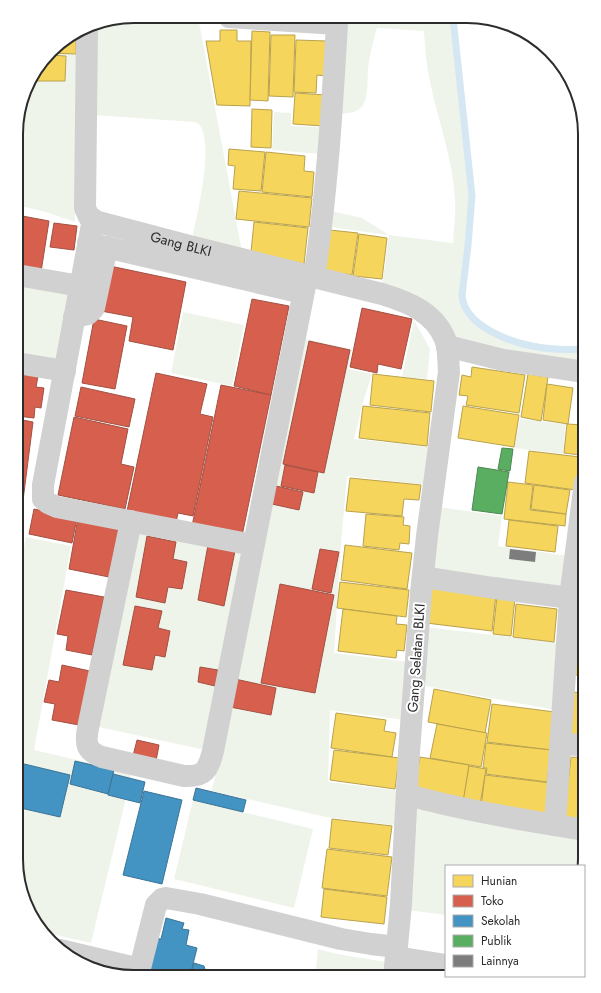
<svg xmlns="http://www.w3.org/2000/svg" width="601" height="993" font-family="Jost,sans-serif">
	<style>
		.green { fill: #eff4ea }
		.homes { fill: #f6d55c; stroke: #b9a24e }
		.shops { fill: #d6604d; stroke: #a35043 }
		.schools { fill: #4393c3; stroke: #3c7496 }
		.public { fill: #5aae61; stroke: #4c8751 }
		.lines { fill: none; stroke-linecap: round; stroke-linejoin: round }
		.stream { stroke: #d4e7f2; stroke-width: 7 }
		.building { fill: #7d7d7d }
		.minor { stroke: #d1d1d1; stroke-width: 22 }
		.labels { text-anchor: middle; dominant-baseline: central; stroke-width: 4; stroke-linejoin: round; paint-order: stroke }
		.street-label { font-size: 14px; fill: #2c2c2c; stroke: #fff }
		.rim { fill: none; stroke: #2c2c2c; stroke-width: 2 }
	</style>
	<rect width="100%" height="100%" fill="#fff"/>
	<g class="green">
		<path d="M 128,17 L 199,22 L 242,252 L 192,240 C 197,214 215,145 199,124 L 195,122 L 93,115 L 95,24 Z"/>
		<path d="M 346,17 L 453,18 L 472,196 L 468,245 L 462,295 C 464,325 507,341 532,346 C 550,350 567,350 585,349 L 585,364 L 528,355 L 457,340 L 447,320 L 438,310 L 382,286 L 389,235 L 329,227 L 331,211 L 362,218 L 389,235 L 453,243 C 454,228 456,214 455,200 C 453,158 437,118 429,77 C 426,62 425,47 424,31 L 377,28 C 373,41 370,54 368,68 C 367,79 369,95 363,105 C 358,113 349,113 340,114 Z"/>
		<path d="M 77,32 L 75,222 L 46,212 L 17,205 L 17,119 L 28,82 L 56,45 Z"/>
		<path d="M 274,112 L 291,113 L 291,126 L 323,127 L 321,154 L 272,150 Z"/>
		<path d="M 17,281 L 70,290 L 58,361 L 17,354 Z"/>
		<path d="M 183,312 L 244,325 L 232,386 L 171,373 Z"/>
		<path d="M 414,320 L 430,349 L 427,379 L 402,377 Z"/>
		<path d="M 305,339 L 352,349 L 348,369 L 372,374 L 363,402 L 354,439 L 430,447 L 426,485 L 347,476 L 341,544 L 334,653 L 408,662 L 405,720 L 330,710 L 328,782 L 401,791 L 399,826 L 326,817 L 212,791 L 253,584 Z"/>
		<path d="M 520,419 L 566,424 L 563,454 L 514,448 Z"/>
		<path d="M 439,507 L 502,516 L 498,546 L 569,556 L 564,590 L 429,571 Z"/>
		<path d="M 139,530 L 244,550 L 205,750 L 99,727 Z"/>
		<path d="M 26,537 L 71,546 L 34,750 L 132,773 L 91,943 L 47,933 L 25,904 L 16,859 L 16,591 Z"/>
		<path d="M 425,627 L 561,643 L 556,710 L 420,685 Z"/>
		<path d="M 193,800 L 313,829 L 294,908 L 174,879 Z"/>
		<path d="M 416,806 L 585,838 L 585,867 L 584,869 L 584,866 L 446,866 L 446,915 L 408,910 Z"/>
		<path d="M 318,949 L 337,954 L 386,962 L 385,977 L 363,977 L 316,970 Z"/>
	</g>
	<g class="homes">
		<path d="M 220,30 L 237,30 L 237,41 L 251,41 L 250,106 L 217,105 L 206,41 L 220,41 Z"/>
		<path d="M 252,31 L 270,32 L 268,101 L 250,100 Z"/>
		<path d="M 76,33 L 76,54 L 50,53 L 56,45 Z"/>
		<path d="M 271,35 L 295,35 L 293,97 L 269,96 Z"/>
		<path d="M 296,40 L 327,41 L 326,76 L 317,75 L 316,93 L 294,92 Z"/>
		<path d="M 49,55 L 66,56 L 65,81 L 29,81 Z"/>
		<path d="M 295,93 L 326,95 L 324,126 L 293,124 Z"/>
		<path d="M 252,109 L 272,110 L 271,148 L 251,147 Z"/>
		<path d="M 229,149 L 265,152 L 261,191 L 233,189 L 235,166 L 228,165 Z"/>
		<path d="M 266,152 L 305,156 L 304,171 L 314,172 L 312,197 L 262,192 Z"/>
		<path d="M 239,191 L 312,198 L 309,227 L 236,219 Z"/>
		<path d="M 254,222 L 308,228 L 304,264 L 251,252 Z"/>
		<path d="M 330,230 L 358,233 L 352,275 L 324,271 Z"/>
		<path d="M 359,234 L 387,238 L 382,279 L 353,276 Z"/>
		<path d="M 472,367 L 525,375 L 519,413 L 466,405 L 468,396 L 459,395 L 462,375 L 471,377 Z"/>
		<path d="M 373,374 L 434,381 L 431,412 L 370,405 Z"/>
		<path d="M 528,374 L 548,377 L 541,421 L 521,417 Z"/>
		<path d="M 547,384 L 573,388 L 568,424 L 543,420 Z"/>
		<path d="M 363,406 L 430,413 L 427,446 L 359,438 Z"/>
		<path d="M 463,406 L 519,415 L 514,447 L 458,438 Z"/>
		<path d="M 567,424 L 584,425 L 580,455 L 564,453 Z"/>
		<path d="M 529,451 L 580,457 L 576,490 L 525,483 Z"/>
		<path d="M 350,478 L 421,485 L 419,500 L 404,499 L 402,516 L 346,511 Z"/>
		<path d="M 508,482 L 533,485 L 530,510 L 566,514 L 565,526 L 504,519 Z"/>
		<path d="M 534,485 L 570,490 L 566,514 L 531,509 Z"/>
		<path d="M 366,514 L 404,517 L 403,525 L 410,526 L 409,544 L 400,543 L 399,550 L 363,546 Z"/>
		<path d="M 509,520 L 558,526 L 555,552 L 506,546 Z"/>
		<path d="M 345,545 L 412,553 L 407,589 L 341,580 Z"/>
		<path d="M 584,568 L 585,569 L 585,600 L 583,600 Z"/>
		<path d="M 340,582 L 409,590 L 406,617 L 337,608 Z"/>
		<path d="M 430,587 L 496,594 L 492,631 L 426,623 Z"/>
		<path d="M 497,596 L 515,598 L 511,636 L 493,634 Z"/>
		<path d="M 516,604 L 557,609 L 554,642 L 513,637 Z"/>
		<path d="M 343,609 L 397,616 L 396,624 L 407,625 L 404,651 L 397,650 L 396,658 L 338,651 Z"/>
		<path d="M 577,622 L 585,623 L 585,675 L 573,675 Z"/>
		<path d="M 434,689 L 491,700 L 485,733 L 428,722 Z"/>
		<path d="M 571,692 L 585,693 L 585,737 L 568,736 Z"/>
		<path d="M 492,704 L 555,712 L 551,750 L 487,742 Z"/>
		<path d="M 336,713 L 386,720 L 384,731 L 396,733 L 392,757 L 331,748 Z"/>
		<path d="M 437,724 L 487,733 L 481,767 L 430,758 Z"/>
		<path d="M 486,743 L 551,750 L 547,782 L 486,774 L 487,768 L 483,768 Z"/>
		<path d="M 334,750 L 399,758 L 395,789 L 330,780 Z"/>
		<path d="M 420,757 L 469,765 L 464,798 L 414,790 Z"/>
		<path d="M 571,757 L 585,758 L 585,821 L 564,818 Z"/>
		<path d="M 469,766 L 486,769 L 480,805 L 463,802 Z"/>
		<path d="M 485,775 L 551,783 L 547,815 L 481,807 Z"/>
		<path d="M 332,819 L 392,826 L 388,855 L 329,848 Z"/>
		<path d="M 327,849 L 392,857 L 387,896 L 322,888 Z"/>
		<path d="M 324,889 L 387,897 L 384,924 L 321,917 Z"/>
	</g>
	<g class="shops">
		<path d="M 17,215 L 49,221 L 41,272 L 17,269 Z"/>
		<path d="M 54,223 L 77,226 L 74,250 L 50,247 Z"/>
		<path d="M 110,266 L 186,282 L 173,350 L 129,341 L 133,317 L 101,311 Z"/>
		<path d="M 252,299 L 289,306 L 271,395 L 234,386 Z"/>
		<path d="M 362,308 L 412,319 L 401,369 L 378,364 L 377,373 L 350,367 Z"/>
		<path d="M 94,319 L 127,326 L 115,389 L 82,383 Z"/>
		<path d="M 309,341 L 350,350 L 324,473 L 283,464 Z"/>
		<path d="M 156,373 L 207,384 L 200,414 L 213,417 L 193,516 L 178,513 L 176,522 L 127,511 Z"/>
		<path d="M 17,374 L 38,376 L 36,387 L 44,388 L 41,408 L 35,407 L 34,418 L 17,416 Z"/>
		<path d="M 221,385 L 271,395 L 242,536 L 192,526 Z"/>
		<path d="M 81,387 L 135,399 L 129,427 L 75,416 Z"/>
		<path d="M 74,417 L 128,429 L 121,464 L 134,467 L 125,509 L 58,495 Z"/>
		<path d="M 17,419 L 33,422 L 22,508 L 16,507 Z"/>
		<path d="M 285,465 L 318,472 L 314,493 L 281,486 Z"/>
		<path d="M 276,486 L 303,492 L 299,510 L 272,504 Z"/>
		<path d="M 34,509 L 77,518 L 72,543 L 29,534 Z"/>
		<path d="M 78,518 L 119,526 L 109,577 L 69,569 Z"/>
		<path d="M 147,536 L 176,542 L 173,559 L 187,562 L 182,589 L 168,587 L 165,603 L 136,597 Z"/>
		<path d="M 208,545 L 235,551 L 224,606 L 198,600 Z"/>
		<path d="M 320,549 L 339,552 L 331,593 L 312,589 Z"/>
		<path d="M 280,584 L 334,595 L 315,693 L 261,683 Z"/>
		<path d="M 66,590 L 104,597 L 92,655 L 66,650 L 68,636 L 57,634 Z"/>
		<path d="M 135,606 L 162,611 L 158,628 L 170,631 L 165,657 L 155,655 L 152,670 L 123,665 Z"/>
		<path d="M 62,665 L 90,671 L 79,725 L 52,720 L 55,704 L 44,702 L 49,680 L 59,682 Z"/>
		<path d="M 200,667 L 218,670 L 215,686 L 198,682 Z"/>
		<path d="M 235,679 L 276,688 L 271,715 L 230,707 Z"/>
		<path d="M 137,740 L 159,745 L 156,761 L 133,756 Z"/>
		<path d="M 403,967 L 446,971 L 446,976 L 463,977 L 402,977 Z"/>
	</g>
	<g class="schools">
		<path d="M 75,761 L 114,770 L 108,794 L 70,784 Z"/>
		<path d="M 16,762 L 70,775 L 60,817 L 16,807 Z"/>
		<path d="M 113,774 L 145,782 L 140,803 L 108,795 Z"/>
		<path d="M 196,788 L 246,800 L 243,812 L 193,800 Z"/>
		<path d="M 144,791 L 182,800 L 162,884 L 123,875 Z"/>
		<path d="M 166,918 L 184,923 L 182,929 L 189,930 L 186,945 L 197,948 L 190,976 L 143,976 L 153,938 L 161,939 Z"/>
		<path d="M 194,963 L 204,966 L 207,976 L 190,976 Z"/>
	</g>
	<g class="public">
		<path d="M 502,448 L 513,449 L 510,471 L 498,469 Z"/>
		<path d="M 478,467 L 509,472 L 502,514 L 472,510 Z"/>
	</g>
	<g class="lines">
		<path class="stream" d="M 453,18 L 472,196 L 468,245 L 462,295 C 464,325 507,341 532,346 C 550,350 567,350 585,349"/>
	</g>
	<path class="building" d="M 510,549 L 536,552 L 535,562 L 509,559 Z"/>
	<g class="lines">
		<g class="minor">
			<path d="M 229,17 L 337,24 C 332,109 327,194 314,278"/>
			<path id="s1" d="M 87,26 L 85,208 L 89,217 L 98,222 L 189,246 L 382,294 C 408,302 434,312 445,339 C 449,349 448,361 449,372 L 427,536 L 421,593 L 409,752 L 401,904 L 394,977"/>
			<path d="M 93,219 L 43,485 L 43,499 L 48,503 L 57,507 L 253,545"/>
			<path d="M 88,243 L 303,293"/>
			<path d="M 17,275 L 80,286"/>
			<path d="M 74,317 L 88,314 L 94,308 L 107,247"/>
			<path d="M 447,346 L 503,360 L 585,372"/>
			<path d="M 17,363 L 65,371"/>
			<path d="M 131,521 L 88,728 C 85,744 86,751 102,757 L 184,776 C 205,777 208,770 213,751 L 307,276"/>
			<path d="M 423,577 L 494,588 L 570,598"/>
			<path d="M 561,743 L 585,746"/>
			<path d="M 408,795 C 466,811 525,820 585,830"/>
			<path d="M 555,825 L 570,598 L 585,482"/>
			<path d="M 60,950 L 140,969"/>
			<path d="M 396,957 L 446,965"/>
			<path d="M 138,976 L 156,905 L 162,899 L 166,898 L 200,904 L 341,939 L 371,944 L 397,947"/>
		</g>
	</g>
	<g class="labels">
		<g class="street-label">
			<text stroke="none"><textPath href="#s1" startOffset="288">Gang BLKI</textPath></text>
			<text transform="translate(416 658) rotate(-86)">Gang Selatan BLKI</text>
		</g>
	</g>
	<path d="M0 0H601V993H0ZM134 23H467A111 111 0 0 1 578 134V859A111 111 0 0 1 467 970H134A111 111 0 0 1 23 859V134A111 111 0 0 1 134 23Z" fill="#fff" fill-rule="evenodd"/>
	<path class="rim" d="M134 23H467A111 111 0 0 1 578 134V859A111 111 0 0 1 467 970H134A111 111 0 0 1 23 859V134A111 111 0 0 1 134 23Z"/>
	<rect x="445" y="865" width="140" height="112" fill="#ffffff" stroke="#ababab"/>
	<rect x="453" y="875" width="20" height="12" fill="#f6d55c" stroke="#ababab"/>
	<text x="481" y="885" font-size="12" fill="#2c2c2c">Hunian</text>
	<rect x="453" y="895" width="20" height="12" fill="#d6604d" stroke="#ababab"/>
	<text x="481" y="905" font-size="12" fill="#2c2c2c">Toko</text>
	<rect x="453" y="915" width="20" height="12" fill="#4393c3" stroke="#ababab"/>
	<text x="481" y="925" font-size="12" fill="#2c2c2c">Sekolah</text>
	<rect x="453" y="935" width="20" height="12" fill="#5aae61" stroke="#ababab"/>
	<text x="481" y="945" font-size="12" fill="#2c2c2c">Publik</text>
	<rect x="453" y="955" width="20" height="12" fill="#7d7d7d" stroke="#ababab"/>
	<text x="481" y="965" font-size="12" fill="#2c2c2c">Lainnya</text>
</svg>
